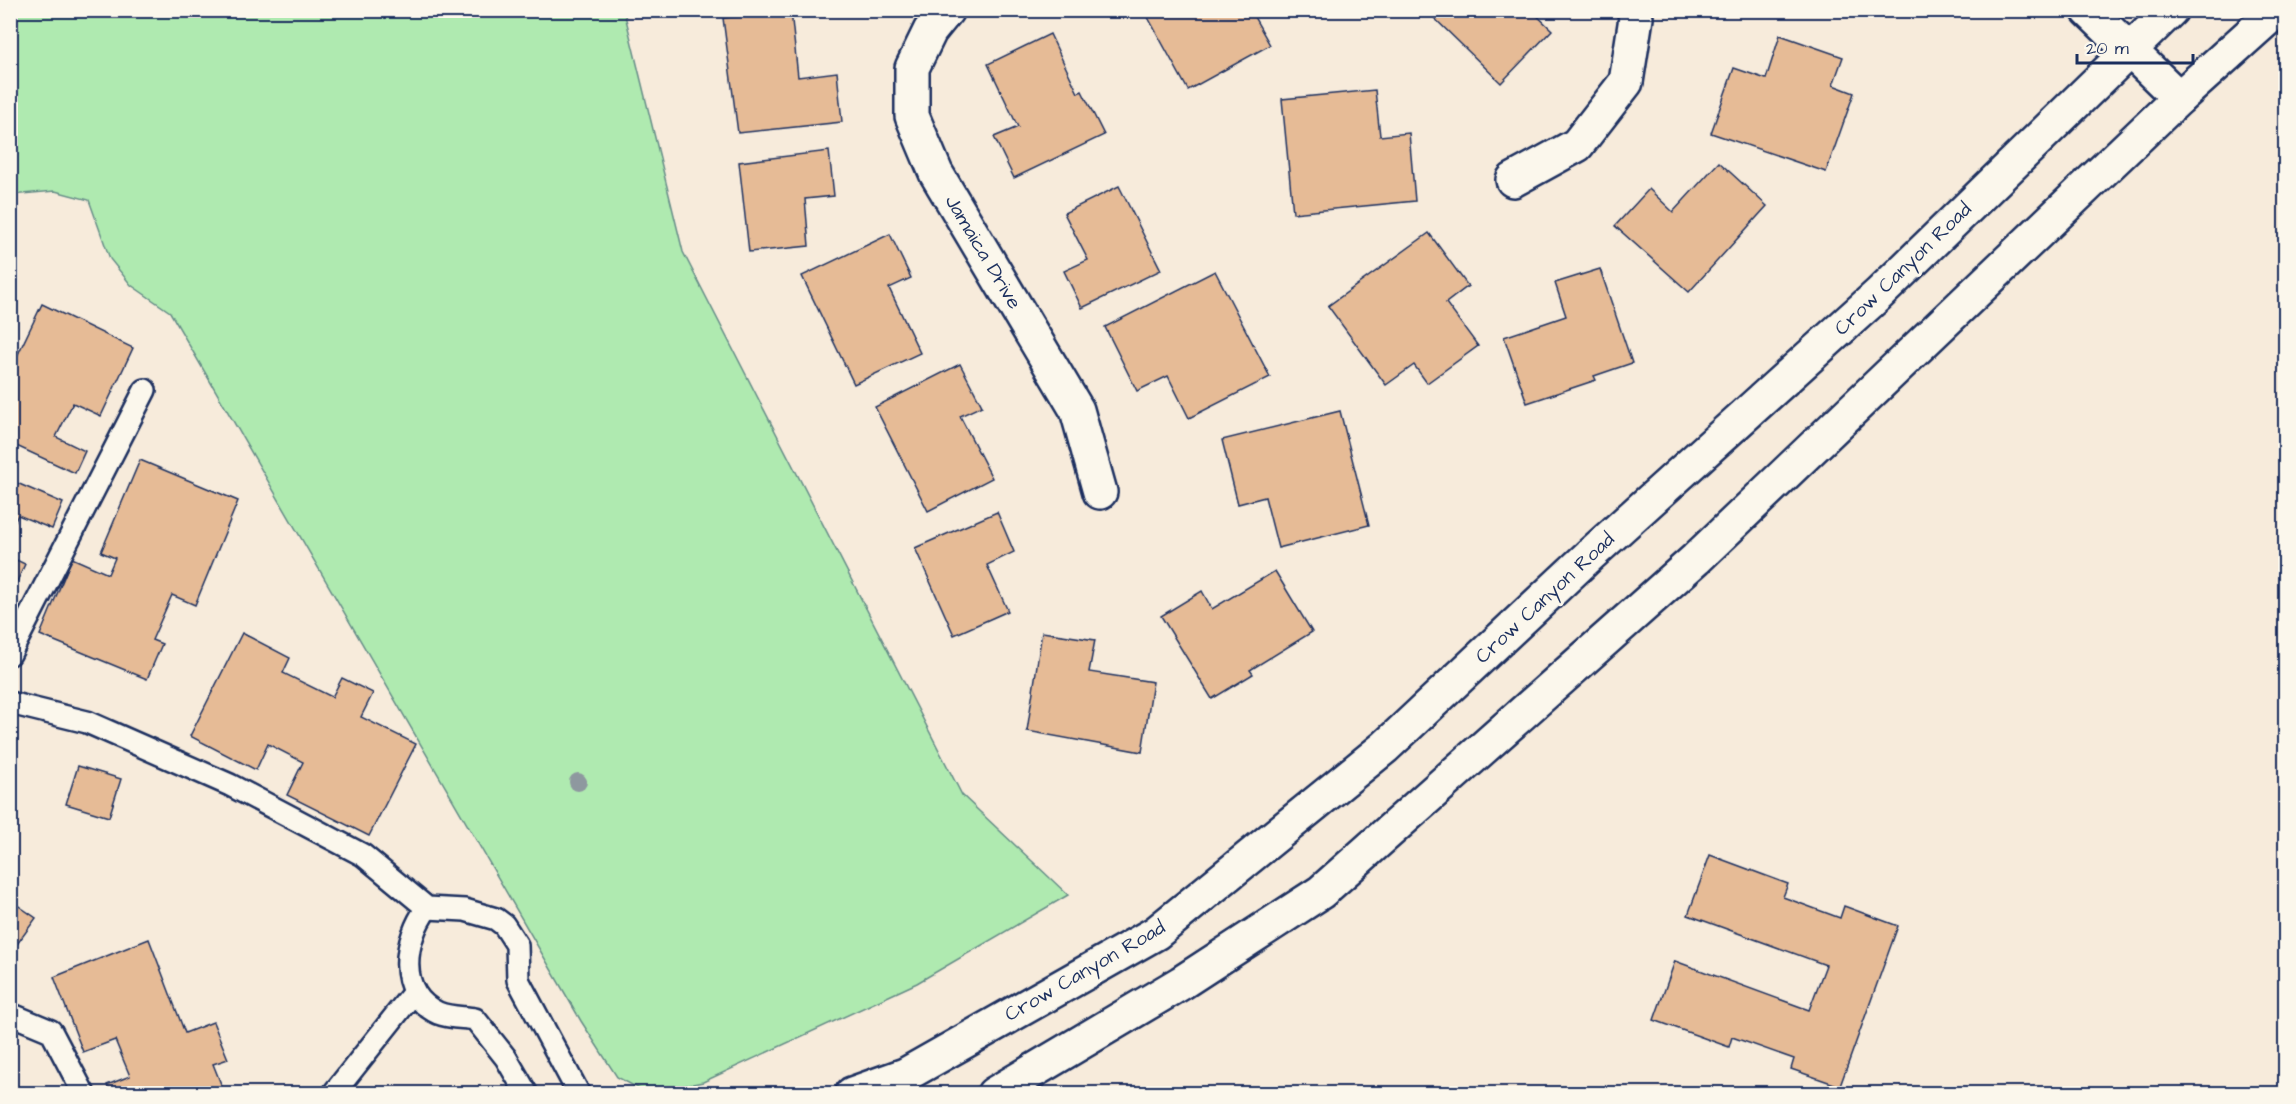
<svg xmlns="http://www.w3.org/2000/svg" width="2296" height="1104" font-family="'Architects Daughter',sans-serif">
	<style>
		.green { fill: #afeab0; stroke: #658c87; stroke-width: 1.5 }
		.building { fill: #e6bb96; stroke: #1b2f5e; stroke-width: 1.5 }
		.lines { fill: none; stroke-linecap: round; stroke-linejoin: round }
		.service-casing { stroke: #1b2f5e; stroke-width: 26 }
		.minor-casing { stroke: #1b2f5e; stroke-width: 38 }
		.secondary-casing { stroke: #1b2f5e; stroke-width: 38 }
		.service { stroke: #fbf7ec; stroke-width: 21 }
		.minor { stroke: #fbf7ec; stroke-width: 33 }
		.secondary { stroke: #fbf7ec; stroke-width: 33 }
		.tree { fill: #8e989f }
		.labels { text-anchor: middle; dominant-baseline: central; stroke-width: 6; stroke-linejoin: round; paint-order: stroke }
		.street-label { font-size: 20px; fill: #1b2f5e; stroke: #fbf7ec }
	</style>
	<rect width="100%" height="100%" fill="#f7ebdb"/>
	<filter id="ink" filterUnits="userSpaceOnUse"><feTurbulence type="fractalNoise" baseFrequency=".0167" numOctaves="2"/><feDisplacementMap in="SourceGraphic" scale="12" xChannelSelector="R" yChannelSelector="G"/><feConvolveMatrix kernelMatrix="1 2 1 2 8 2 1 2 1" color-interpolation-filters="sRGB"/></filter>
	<g filter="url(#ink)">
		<path class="green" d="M 11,10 L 624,11 L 683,252 L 962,795 L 1068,895 L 917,983 L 703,1082 L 647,1093 L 617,1077 L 581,1021 L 170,312 L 131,285 L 110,259 L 89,200 L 55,191 L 11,195 Z"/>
		<g class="building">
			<path d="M 1144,10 L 1263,10 L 1253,15 L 1270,45 L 1188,90 Z"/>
			<path d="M 1426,10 L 1531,10 L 1552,30 L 1501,83 Z"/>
			<path d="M 791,11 L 798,77 L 837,72 L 842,122 L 738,133 L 723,18 Z"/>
			<path d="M 1050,34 L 1078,93 L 1082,91 L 1104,135 L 1014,178 L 994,137 L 1018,127 L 988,64 Z"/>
			<path d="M 1780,35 L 1843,57 L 1833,85 L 1854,93 L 1826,172 L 1711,133 L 1734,68 L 1766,79 Z"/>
			<path d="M 1375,90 L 1380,136 L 1409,133 L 1415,201 L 1293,213 L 1282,99 Z"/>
			<path d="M 829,151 L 834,196 L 805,199 L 809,246 L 749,252 L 739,162 Z"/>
			<path d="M 1719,162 L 1767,206 L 1689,292 L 1615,226 L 1649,189 L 1673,212 Z"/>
			<path d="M 1119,186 L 1161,270 L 1082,308 L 1064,271 L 1088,260 L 1064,213 Z"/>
			<path d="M 1429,233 L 1468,286 L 1446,303 L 1478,346 L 1427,383 L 1414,365 L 1386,385 L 1328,306 Z"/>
			<path d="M 890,234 L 911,278 L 889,288 L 920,353 L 854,384 L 802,276 Z"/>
			<path d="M 1600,269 L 1632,363 L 1594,376 L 1596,380 L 1527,403 L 1504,337 L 1566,316 L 1555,283 Z"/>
			<path d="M 1215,271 L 1270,377 L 1189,418 L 1168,376 L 1137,391 L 1105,327 Z"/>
			<path d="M 42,304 L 133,348 L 101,416 L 73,403 L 56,437 L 85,451 L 75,473 L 10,443 L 10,371 Z"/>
			<path d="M 960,364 L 982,406 L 960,416 L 992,478 L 928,511 L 875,407 Z"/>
			<path d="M 1340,411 L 1369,525 L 1278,548 L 1265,497 L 1238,504 L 1222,440 Z"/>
			<path d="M 140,460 L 238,501 L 195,605 L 172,595 L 152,640 L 162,644 L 147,679 L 40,635 L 72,558 L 108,574 L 115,558 L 101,552 Z"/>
			<path d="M 10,480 L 63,503 L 52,529 L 18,515 L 10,531 Z"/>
			<path d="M 997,512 L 1014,552 L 987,565 L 1008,611 L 954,635 L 915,548 Z"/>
			<path d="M 10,557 L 25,564 L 10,597 Z"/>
			<path d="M 1275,571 L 1312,632 L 1250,670 L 1253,674 L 1212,699 L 1161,616 L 1202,591 L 1212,609 Z"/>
			<path d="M 1042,632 L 1095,640 L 1089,672 L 1153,682 L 1142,752 L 1027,731 Z"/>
			<path d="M 242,633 L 290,658 L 283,673 L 332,697 L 342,678 L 373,693 L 361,717 L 416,744 L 369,836 L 287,795 L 303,762 L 268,744 L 256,770 L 190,736 Z"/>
			<path d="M 78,766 L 121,779 L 109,817 L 66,804 Z"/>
			<path d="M 1710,855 L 1788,884 L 1783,897 L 1840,918 L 1844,906 L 1898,926 L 1840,1086 L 1791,1069 L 1794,1059 L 1732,1037 L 1729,1047 L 1654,1020 L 1675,961 L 1809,1010 L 1826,965 L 1688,915 Z"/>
			<path d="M 10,900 L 36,918 L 10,954 Z"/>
			<path d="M 149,939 L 185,1033 L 213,1022 L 228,1059 L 213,1064 L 225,1094 L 110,1094 L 107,1085 L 130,1076 L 115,1040 L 83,1052 L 54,977 Z"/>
		</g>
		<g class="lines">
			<g class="service-casing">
				<g id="service">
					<path d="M 10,654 L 145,390"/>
					<path d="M 10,703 L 87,722 L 230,785 L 363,855 L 427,908 L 465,910 L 496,919 L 504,925 L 517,945 L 518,980 L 579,1094"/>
					<path d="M 427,908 C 404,939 395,993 438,1013 C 450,1018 463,1017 475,1019 L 506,1058 L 527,1094"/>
					<path d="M 10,1019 L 15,1016 L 51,1031 L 84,1094"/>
					<path d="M 333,1094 L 414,992"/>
				</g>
			</g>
			<g class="minor-casing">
				<g id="minor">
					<path d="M 947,10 L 930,31 L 912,68 L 912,116 L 936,173 L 1077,410 L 1100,492"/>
					<path d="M 2088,10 L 2179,98"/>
					<path d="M 1513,180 L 1577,145 L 1626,82 L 1636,18 L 1634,10"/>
				</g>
			</g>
			<g class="secondary-casing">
				<g id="secondary">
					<path d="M 852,1094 L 905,1075 L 1156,933 L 1385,747 L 1590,555 L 1879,294 L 2171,10"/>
					<path d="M 994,1094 L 1181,983 L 1321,892 L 1696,559 L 2179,98 L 2277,10"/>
				</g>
			</g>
			<use href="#service" class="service"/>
			<use href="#minor" class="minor"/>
			<use href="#secondary" class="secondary"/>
		</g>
		<circle class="tree" cx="578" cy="782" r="9"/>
	</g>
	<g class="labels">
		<g class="street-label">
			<text transform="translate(983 252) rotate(59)">Jamaica Drive</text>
			<text transform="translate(1903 269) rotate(-44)">Crow Canyon Road</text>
			<text transform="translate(1545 598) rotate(-43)">Crow Canyon Road</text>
			<text transform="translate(1085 971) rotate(-30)">Crow Canyon Road</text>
		</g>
	</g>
	<rect width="2296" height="1104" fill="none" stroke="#fbf7ec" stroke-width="36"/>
	<rect x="18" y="18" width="2260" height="1068" fill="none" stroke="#1b2f5e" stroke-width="2" filter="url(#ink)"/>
	<path d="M2077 54v9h116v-9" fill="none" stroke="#1b2f5e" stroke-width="3"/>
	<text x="2086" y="54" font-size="18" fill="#1b2f5e" stroke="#fbf7ec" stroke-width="4.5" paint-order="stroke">20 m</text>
</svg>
